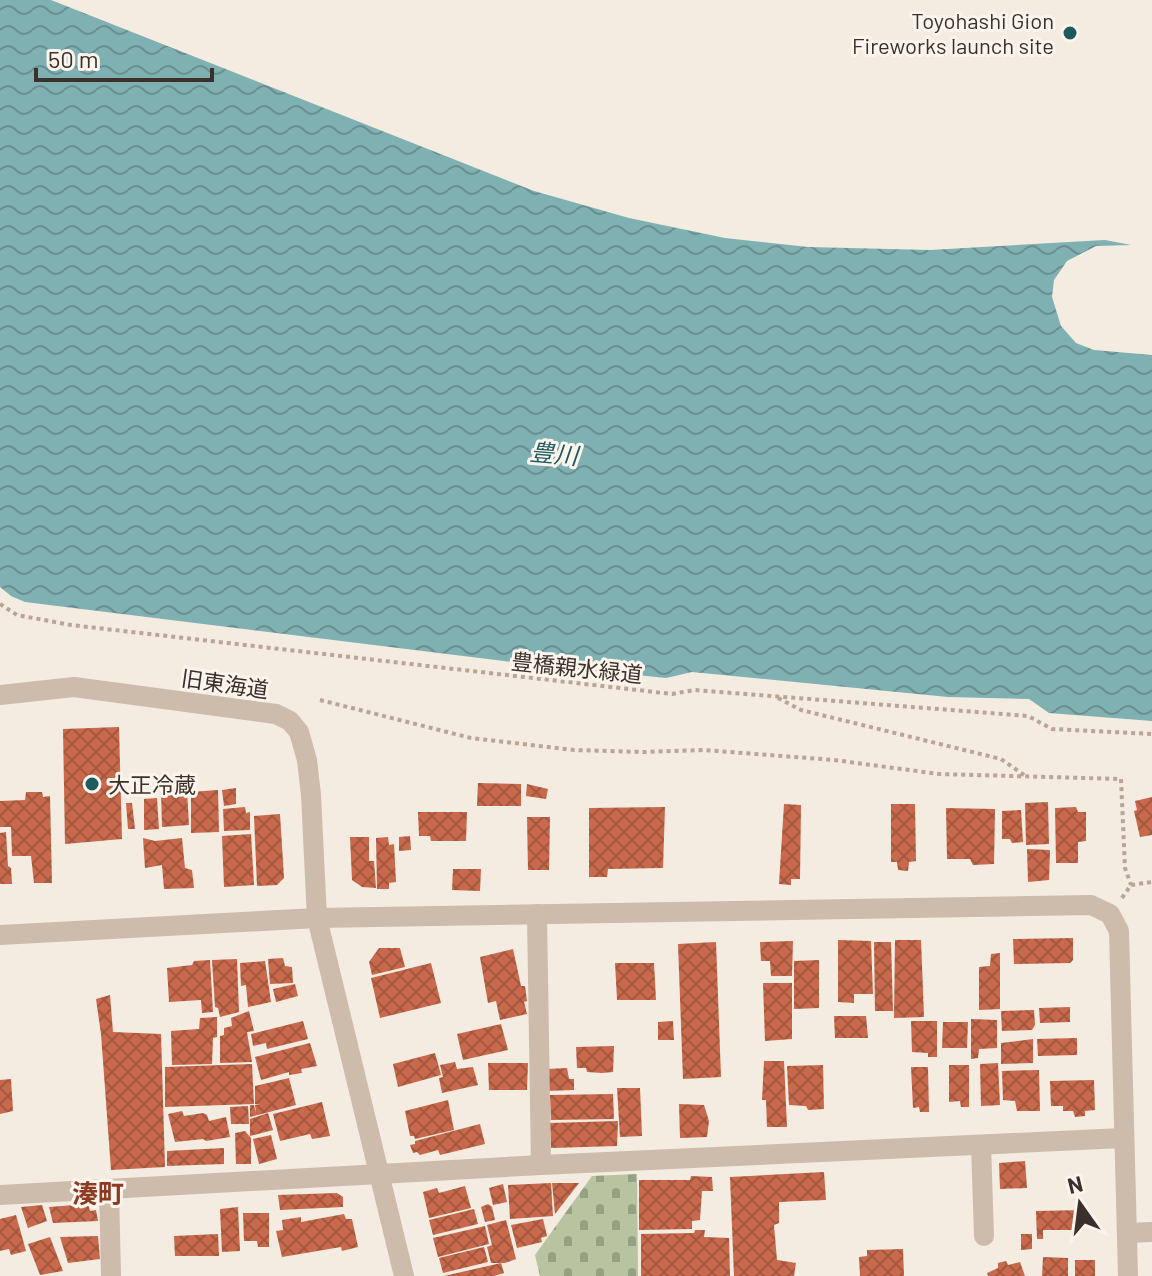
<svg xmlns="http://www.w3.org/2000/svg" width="1152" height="1276" font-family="Barlow,'Noto Sans JP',sans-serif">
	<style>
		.cemetery { fill: url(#cemetery-stones) }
		.water { fill: url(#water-waves) }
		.building { fill: url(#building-cross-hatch) }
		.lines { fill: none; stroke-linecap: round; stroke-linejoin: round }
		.path { stroke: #b9a596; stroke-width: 4; stroke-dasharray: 4 4; stroke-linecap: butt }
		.minor { stroke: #cdbbac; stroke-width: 20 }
		.poi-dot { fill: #1f5a5e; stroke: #fbf5ee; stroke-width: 3 }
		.labels { text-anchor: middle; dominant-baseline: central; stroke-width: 6; stroke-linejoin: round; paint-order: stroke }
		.poi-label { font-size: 22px; fill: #3b302b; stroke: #fbf5ee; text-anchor: end }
		.street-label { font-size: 22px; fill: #3b302b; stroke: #fbf5ee }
		.water-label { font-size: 24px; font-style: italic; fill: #1f5a5e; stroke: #fbf5ee }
		.quarter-label { font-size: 26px; font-weight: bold; fill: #8c3b22; stroke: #fbf5ee }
	</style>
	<defs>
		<pattern id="cemetery-stones" width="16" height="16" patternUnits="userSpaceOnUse" patternTransform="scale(2)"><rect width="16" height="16" fill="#b8c4a0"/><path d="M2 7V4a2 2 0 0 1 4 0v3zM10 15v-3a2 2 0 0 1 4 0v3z" fill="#97a083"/></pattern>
		<pattern id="water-waves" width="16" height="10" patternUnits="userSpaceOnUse" patternTransform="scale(2)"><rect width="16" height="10" fill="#7fb0b2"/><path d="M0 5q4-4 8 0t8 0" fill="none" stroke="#699091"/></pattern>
		<pattern id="building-cross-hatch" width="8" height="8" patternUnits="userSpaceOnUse" patternTransform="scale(2)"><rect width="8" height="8" fill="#c8694b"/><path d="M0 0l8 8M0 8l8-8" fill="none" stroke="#a4573f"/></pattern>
	</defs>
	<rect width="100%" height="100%" fill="#f4ebe1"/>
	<path class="cemetery" d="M 637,1174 L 638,1276 L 540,1276 L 535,1255 L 592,1176 Z"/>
	<path class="water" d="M 0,0 L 51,0 L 534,191 L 629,218 L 725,238 L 808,247 L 930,250 L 1105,240 L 1131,245 L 1096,246 L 1067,261 L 1054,280 L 1052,297 L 1061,326 L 1076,343 L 1094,350 L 1152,355 L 1152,721 L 1049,713 L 1029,699 L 948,697 L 692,672 L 666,678 L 512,662 L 25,602 L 11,596 L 0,587 Z"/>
	<g class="building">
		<path d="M 119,727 L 122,839 L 65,844 L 63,729 Z"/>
		<path d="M 478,783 L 521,784 L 521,806 L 477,806 Z"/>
		<path d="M 527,784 L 548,789 L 546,799 L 526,796 Z"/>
		<path d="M 236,788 L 236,804 L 224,806 L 222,790 Z"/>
		<path d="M 218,790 L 219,832 L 191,833 L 191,792 Z"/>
		<path d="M 161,791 L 187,791 L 189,825 L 162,827 Z"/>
		<path d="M 26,792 L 42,792 L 43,797 L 50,796 L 52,883 L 34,883 L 31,856 L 12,856 L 11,827 L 0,827 L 0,801 L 25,800 Z"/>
		<path d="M 1152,797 L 1152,835 L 1140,837 L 1134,811 L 1137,810 L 1135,801 Z"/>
		<path d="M 157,798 L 159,829 L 144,830 L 144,799 Z"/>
		<path d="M 1048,802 L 1049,844 L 1026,845 L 1025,803 Z"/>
		<path d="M 126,803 L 132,803 L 135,829 L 128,829 Z"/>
		<path d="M 784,804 L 801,805 L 800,879 L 791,879 L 791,885 L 779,884 Z"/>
		<path d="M 891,804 L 915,804 L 916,861 L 909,862 L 908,871 L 898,870 L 897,862 L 891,862 Z"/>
		<path d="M 245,807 L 246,813 L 250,812 L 250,830 L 224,831 L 223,809 Z"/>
		<path d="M 665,807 L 663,868 L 608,869 L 607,877 L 589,877 L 589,808 Z"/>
		<path d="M 1076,807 L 1078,812 L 1086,812 L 1086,841 L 1078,842 L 1078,863 L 1056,863 L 1055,808 Z"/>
		<path d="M 946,808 L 995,809 L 994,864 L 973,865 L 970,859 L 947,859 Z"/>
		<path d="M 1021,810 L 1023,842 L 1012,843 L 1010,839 L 1002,839 L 1002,811 Z"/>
		<path d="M 418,812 L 467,812 L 466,841 L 431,841 L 430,836 L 419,836 Z"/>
		<path d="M 280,814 L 284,878 L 277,885 L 257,886 L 254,816 Z"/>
		<path d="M 527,817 L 550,817 L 549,870 L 528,870 Z"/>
		<path d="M 6,832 L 8,866 L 11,868 L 12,884 L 0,884 L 0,833 Z"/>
		<path d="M 251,834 L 254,885 L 224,887 L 222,836 Z"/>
		<path d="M 410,836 L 411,850 L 399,851 L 399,837 Z"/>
		<path d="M 350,837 L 369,837 L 369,861 L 374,861 L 376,888 L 362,887 L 352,880 Z"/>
		<path d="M 388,837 L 389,845 L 394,844 L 396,882 L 389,883 L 389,889 L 377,889 L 376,838 Z"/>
		<path d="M 143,838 L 155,841 L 182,838 L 185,868 L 192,870 L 194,888 L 164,889 L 162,865 L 145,868 Z"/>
		<path d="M 1027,849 L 1050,850 L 1049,880 L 1028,882 Z"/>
		<path d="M 453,869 L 481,869 L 480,891 L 452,890 Z"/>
		<path d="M 1073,938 L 1073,960 L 1070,963 L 1014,964 L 1013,939 Z"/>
		<path d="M 838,940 L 871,941 L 873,994 L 854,994 L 854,1003 L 838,1002 Z"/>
		<path d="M 895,940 L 921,940 L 924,1017 L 894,1018 Z"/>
		<path d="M 793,941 L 792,976 L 771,976 L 770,961 L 761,961 L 760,942 Z"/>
		<path d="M 716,942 L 721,1077 L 683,1079 L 678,944 Z"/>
		<path d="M 874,942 L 891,942 L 893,1011 L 875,1011 Z"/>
		<path d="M 379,948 L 400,948 L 405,967 L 372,975 L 369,962 Z"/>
		<path d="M 513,949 L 521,986 L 525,986 L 527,1001 L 524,1002 L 527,1014 L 500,1020 L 496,1001 L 488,1003 L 480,957 Z"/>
		<path d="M 1000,953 L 1000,1009 L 979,1010 L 979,967 L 990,966 L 991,954 Z"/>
		<path d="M 283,958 L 285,966 L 292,967 L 293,983 L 270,984 L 268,959 Z"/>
		<path d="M 237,959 L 239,1012 L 220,1017 L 218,1008 L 215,1007 L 212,960 Z"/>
		<path d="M 210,960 L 213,1012 L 202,1013 L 201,1000 L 169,1002 L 167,968 L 192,965 L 194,961 Z"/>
		<path d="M 819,960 L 819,1008 L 794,1009 L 794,961 Z"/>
		<path d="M 265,961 L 271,1002 L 248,1007 L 246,985 L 241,986 L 240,963 Z"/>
		<path d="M 431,963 L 441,1003 L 380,1018 L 371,978 Z"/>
		<path d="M 615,963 L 654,963 L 656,1000 L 617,1000 Z"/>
		<path d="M 763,983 L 792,983 L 792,1039 L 765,1041 Z"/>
		<path d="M 295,984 L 298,996 L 276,1002 L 273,989 Z"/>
		<path d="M 110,995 L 113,1032 L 161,1034 L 165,1167 L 111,1170 L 101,1034 L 96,999 Z"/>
		<path d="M 1070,1007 L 1070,1022 L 1040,1023 L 1039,1008 Z"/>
		<path d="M 1034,1010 L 1035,1025 L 1032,1030 L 1002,1031 L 1001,1011 Z"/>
		<path d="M 249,1011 L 254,1031 L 247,1032 L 252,1062 L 220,1063 L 220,1036 L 224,1035 L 224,1028 L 232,1026 L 231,1018 Z"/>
		<path d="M 834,1016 L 866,1016 L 868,1038 L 835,1038 Z"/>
		<path d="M 217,1017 L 217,1037 L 213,1038 L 212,1064 L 172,1065 L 171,1031 L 199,1029 L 200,1018 Z"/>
		<path d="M 971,1019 L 997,1020 L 997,1048 L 979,1049 L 978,1058 L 971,1059 Z"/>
		<path d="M 303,1021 L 308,1039 L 267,1049 L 266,1043 L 253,1046 L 251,1034 Z"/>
		<path d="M 673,1021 L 674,1040 L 658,1040 L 658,1022 Z"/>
		<path d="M 911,1021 L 937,1021 L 937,1057 L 928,1057 L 928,1053 L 912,1052 Z"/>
		<path d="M 943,1022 L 968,1022 L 967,1048 L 942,1048 Z"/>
		<path d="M 501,1024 L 508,1050 L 463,1060 L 457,1034 Z"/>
		<path d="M 1077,1038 L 1077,1055 L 1038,1056 L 1037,1039 Z"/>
		<path d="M 1033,1039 L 1033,1063 L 1001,1064 L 1001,1043 Z"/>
		<path d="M 310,1043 L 317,1066 L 301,1069 L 302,1073 L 289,1075 L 289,1072 L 261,1080 L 255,1057 Z"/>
		<path d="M 614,1046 L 613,1072 L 602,1073 L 587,1072 L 586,1068 L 577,1068 L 576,1047 Z"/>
		<path d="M 435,1053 L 441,1075 L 398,1087 L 393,1064 Z"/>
		<path d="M 764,1061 L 784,1061 L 787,1127 L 767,1127 L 766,1100 L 762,1100 Z"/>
		<path d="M 455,1062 L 457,1069 L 473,1067 L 478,1085 L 442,1093 L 439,1078 L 443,1077 L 440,1065 Z"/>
		<path d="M 488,1063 L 528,1063 L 527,1090 L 489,1090 Z"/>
		<path d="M 998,1063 L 1000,1105 L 981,1106 L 980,1064 Z"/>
		<path d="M 252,1064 L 254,1104 L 165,1107 L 165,1067 Z"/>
		<path d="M 823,1065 L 824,1109 L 808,1110 L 806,1106 L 789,1105 L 787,1066 Z"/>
		<path d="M 949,1065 L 969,1065 L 969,1107 L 961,1107 L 960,1101 L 949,1102 Z"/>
		<path d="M 911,1067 L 928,1067 L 929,1112 L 920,1112 L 919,1107 L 913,1108 Z"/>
		<path d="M 567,1068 L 569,1079 L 574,1079 L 574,1090 L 547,1091 L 546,1069 Z"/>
		<path d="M 1039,1070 L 1040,1111 L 1017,1111 L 1015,1101 L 1003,1100 L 1002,1071 Z"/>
		<path d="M 289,1078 L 296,1105 L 250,1117 L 250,1105 L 254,1105 L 256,1113 L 255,1105 L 260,1104 L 255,1104 L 255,1086 Z"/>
		<path d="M 11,1079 L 13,1111 L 0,1114 L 0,1080 Z"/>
		<path d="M 1094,1080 L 1095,1110 L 1085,1111 L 1085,1116 L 1075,1117 L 1073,1111 L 1063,1111 L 1063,1106 L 1051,1106 L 1050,1081 Z"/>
		<path d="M 617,1088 L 640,1088 L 642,1136 L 620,1137 Z"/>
		<path d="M 613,1094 L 614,1119 L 551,1120 L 550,1095 Z"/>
		<path d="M 448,1100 L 454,1130 L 415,1139 L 414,1136 L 410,1136 L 405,1111 Z"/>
		<path d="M 322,1102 L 330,1136 L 312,1139 L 310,1134 L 280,1141 L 273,1114 Z"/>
		<path d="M 679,1104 L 704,1105 L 709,1121 L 707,1137 L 680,1138 Z"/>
		<path d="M 248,1106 L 249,1124 L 231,1124 L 230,1107 Z"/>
		<path d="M 182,1111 L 184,1116 L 203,1113 L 207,1115 L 209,1121 L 226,1117 L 230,1137 L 206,1141 L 203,1139 L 175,1142 L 168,1114 Z"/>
		<path d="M 268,1113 L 273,1130 L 250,1136 L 250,1119 Z"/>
		<path d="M 618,1121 L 617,1146 L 551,1148 L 550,1123 Z"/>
		<path d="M 480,1124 L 485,1144 L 440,1155 L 438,1150 L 420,1155 L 417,1152 L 413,1153 L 410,1145 L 415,1144 L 415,1141 Z"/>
		<path d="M 245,1131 L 251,1138 L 251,1164 L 236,1164 L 235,1133 Z"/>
		<path d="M 271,1135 L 277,1159 L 259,1164 L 253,1139 Z"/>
		<path d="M 224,1148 L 224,1164 L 167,1166 L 167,1151 Z"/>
		<path d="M 1025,1161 L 1027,1188 L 1000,1189 L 999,1163 Z"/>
		<path d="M 824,1172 L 826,1200 L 779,1202 L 779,1223 L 774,1225 L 777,1260 L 796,1263 L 794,1276 L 734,1276 L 730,1177 Z"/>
		<path d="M 691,1176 L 712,1177 L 713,1191 L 702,1191 L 700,1220 L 692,1221 L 692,1229 L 639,1230 L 639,1180 L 690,1180 Z"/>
		<path d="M 551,1183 L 553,1216 L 510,1219 L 508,1185 Z"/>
		<path d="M 552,1183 L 579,1183 L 555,1214 Z"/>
		<path d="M 503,1184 L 507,1202 L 493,1205 L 489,1188 Z"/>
		<path d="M 465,1186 L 471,1208 L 429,1218 L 423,1192 L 437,1188 L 439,1193 Z"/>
		<path d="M 337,1193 L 343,1197 L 343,1207 L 280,1210 L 278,1195 Z"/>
		<path d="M 88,1204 L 90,1211 L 96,1210 L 98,1221 L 53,1223 L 49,1207 Z"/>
		<path d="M 488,1204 L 492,1207 L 495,1220 L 485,1222 L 481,1207 Z"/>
		<path d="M 42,1205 L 47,1221 L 28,1228 L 21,1207 Z"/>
		<path d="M 238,1207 L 240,1251 L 222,1252 L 220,1209 Z"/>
		<path d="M 474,1209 L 478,1224 L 433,1235 L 429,1220 Z"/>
		<path d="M 1084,1210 L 1085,1222 L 1074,1223 L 1073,1230 L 1043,1230 L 1043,1239 L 1037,1239 L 1036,1211 Z"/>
		<path d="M 243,1213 L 269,1213 L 269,1247 L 258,1247 L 257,1241 L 244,1241 Z"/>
		<path d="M 344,1214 L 346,1219 L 352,1219 L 358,1247 L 342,1251 L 341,1247 L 282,1257 L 276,1231 L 283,1230 L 282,1220 L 301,1217 L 301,1222 Z"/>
		<path d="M 16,1215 L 26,1251 L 11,1255 L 9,1249 L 0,1251 L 0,1219 Z"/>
		<path d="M 543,1219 L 547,1236 L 541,1238 L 542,1242 L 517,1248 L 511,1225 Z"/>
		<path d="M 506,1220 L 516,1259 L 505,1263 L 491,1263 L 487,1247 L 492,1245 L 487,1225 Z"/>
		<path d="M 485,1226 L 489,1244 L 438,1257 L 433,1238 Z"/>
		<path d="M 695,1230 L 705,1230 L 704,1237 L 729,1238 L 730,1276 L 641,1276 L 641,1234 L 694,1233 Z"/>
		<path d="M 218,1234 L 219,1256 L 175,1256 L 174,1236 Z"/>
		<path d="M 1021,1234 L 1032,1234 L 1032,1249 L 1021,1250 Z"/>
		<path d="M 98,1236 L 100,1259 L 68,1263 L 60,1237 Z"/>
		<path d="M 50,1237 L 63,1271 L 40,1275 L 28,1244 Z"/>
		<path d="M 484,1247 L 488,1262 L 443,1273 L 439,1258 Z"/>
		<path d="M 903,1249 L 904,1276 L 860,1276 L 859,1257 L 867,1256 L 867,1250 Z"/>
		<path d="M 1043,1257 L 1068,1258 L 1068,1276 L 1042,1276 Z"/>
		<rect x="1075" y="1260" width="20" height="16"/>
		<path d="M 1006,1261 L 1008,1265 L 1020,1262 L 1025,1276 L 988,1276 L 987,1273 L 998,1268 L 998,1263 Z"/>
		<path d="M 501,1263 L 504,1273 L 494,1276 L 444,1276 Z"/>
	</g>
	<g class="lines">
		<g class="path">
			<path d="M 0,604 L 17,615 L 71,625 L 672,694 L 694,690 L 1028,716 L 1052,729 L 1152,734"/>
			<path d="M 778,698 L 801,710 L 1001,759 L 1024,775"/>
			<path d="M 320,700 L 471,738 L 574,750 L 643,752 L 704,750 L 834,760 L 939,774 L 1121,779 L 1125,868 L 1131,885"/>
			<path d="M 1122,898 L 1131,885 L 1152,882"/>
		</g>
		<g class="minor">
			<path d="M 0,695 L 74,687 L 276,714 L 290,721 L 299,732 L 307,760 L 311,795 L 317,918 L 404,1276"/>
			<path d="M 537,914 L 541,1165"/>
			<path d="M 0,935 L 317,918 L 1091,905 L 1110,914 L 1119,931 L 1128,1276"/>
			<path d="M 981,1145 L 984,1236"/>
			<path d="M 109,1189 L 111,1276"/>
			<path d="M 0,1195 L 541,1165 L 1123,1138"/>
			<path d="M 1127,1233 L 1152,1232"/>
		</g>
	</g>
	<g class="poi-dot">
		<circle cx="1070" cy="33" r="8"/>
		<circle cx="92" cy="784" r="8"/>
	</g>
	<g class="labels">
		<g class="poi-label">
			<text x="1054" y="20">Toyohashi Gion<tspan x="1054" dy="25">Fireworks launch site</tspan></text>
			<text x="108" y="784" text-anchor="start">大正冷蔵</text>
		</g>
		<g class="street-label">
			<text transform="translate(577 667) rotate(6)">豊橋親水緑道</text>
			<text transform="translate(225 683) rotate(8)">旧東海道</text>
		</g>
		<g class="water-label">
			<text transform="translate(554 453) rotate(5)">豊川</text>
		</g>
		<g class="quarter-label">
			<text x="98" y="1192">湊町</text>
		</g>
	</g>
	<g transform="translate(1080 1204) rotate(346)" stroke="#fbf5ee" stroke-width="6" paint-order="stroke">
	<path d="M0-6L14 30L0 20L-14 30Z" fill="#3b302b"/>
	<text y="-12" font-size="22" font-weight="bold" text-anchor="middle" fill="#3b302b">N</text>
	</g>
	<path d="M36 68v12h176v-12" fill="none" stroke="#3b302b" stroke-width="4"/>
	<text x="48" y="68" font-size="24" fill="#3b302b" stroke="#fbf5ee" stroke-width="6" paint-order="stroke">50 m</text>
</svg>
